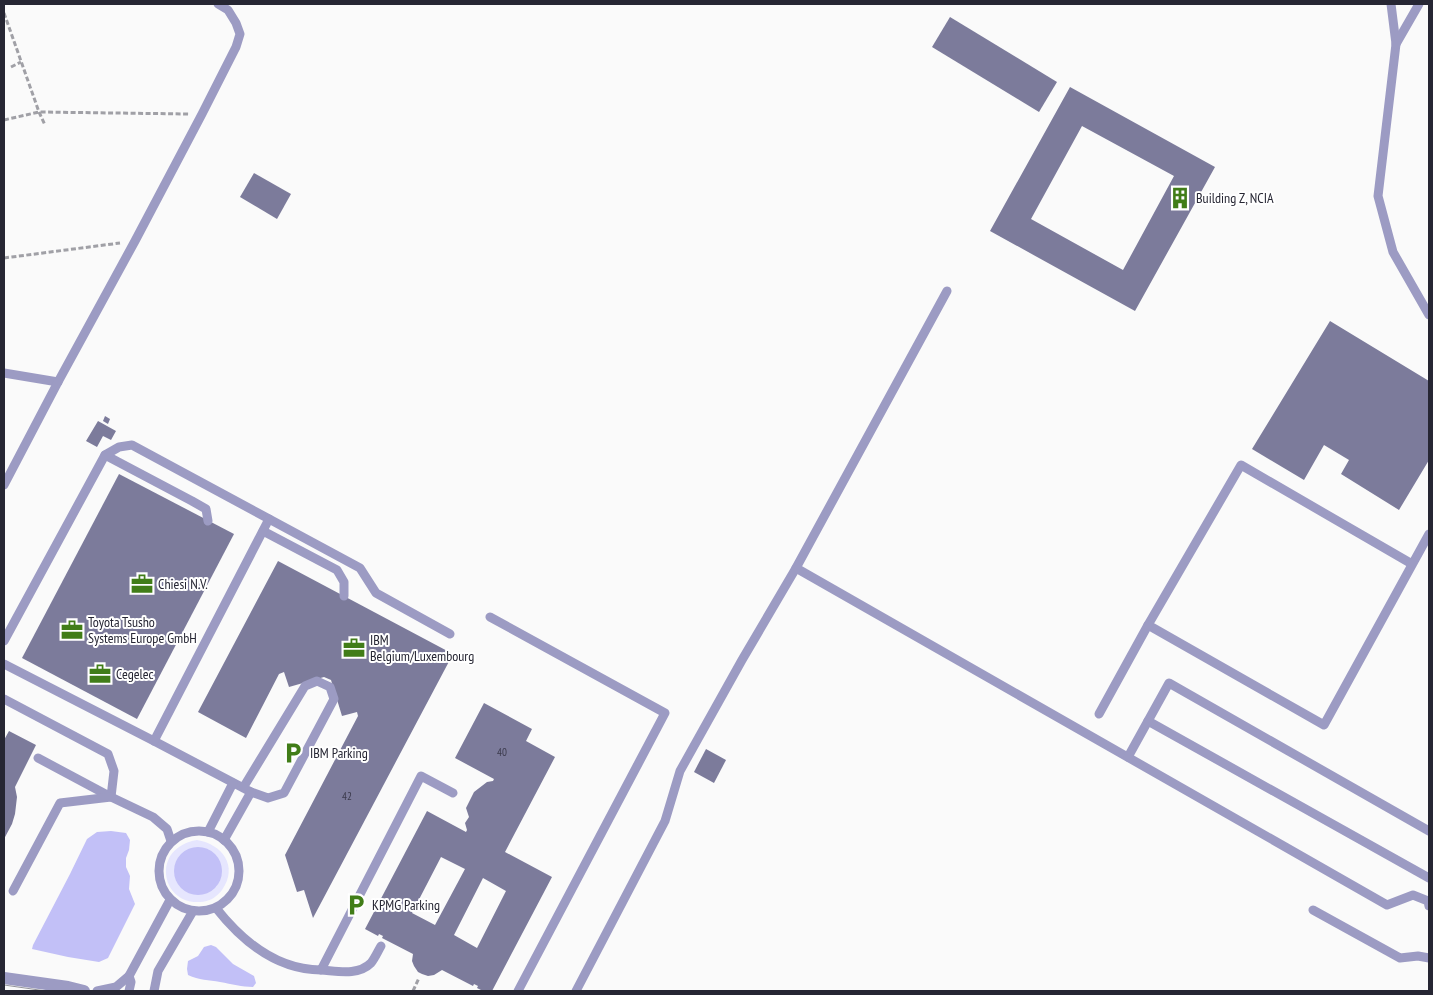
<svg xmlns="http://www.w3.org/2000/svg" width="1433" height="995" font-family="'PT Sans Narrow',sans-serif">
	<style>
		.green { fill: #e6e6fe; fill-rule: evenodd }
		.water { fill: #c2c0f7 }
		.building { fill: #7c7b9b; fill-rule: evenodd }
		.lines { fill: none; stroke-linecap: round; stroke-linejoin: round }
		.path { stroke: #a0a0a6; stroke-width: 3; stroke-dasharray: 5 2.5; stroke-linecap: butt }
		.service { stroke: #9c9bc3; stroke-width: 9 }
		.tertiary { stroke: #9c9bc3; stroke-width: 12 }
		.tram { stroke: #95959c; stroke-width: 1 }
		.labels { text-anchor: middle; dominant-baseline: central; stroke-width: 4; stroke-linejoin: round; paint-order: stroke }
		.number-label { font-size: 11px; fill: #3c3b4d }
		.poi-label { font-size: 14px; fill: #262633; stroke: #fff; text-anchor: start }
	</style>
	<rect width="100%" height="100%" fill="#fafafa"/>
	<path class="green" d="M 197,840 C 222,844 239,866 222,890 C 217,897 209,902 200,902 C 161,905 150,848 197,840 ZM 208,849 C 222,858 225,874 216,887 Z"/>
	<g class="water">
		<path d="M 111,831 L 126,833 L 130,840 L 129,850 L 126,858 L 126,867 L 130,876 L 129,889 L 135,904 L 108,958 L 99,962 L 68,957 L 32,949 L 33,945 L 70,874 L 87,839 L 97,832 Z"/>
		<circle cx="198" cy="871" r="24"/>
		<path d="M 211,945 L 216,947 L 233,964 L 254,976 L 256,983 L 253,987 C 242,987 232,984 220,982 C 209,980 199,980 188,975 L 187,969 L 188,961 L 198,956 L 204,947 Z"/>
	</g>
	<g class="building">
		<path d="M 950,17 L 1057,82 L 1039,112 L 932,47 Z"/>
		<path d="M 1070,87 L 1215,167 L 1135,311 L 990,231 ZM 1082,126 L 1174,176 L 1123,270 L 1031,219 Z"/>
		<path d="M 254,173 L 291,194 L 277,219 L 240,197 Z"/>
		<path d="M 1330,321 L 1429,381 L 1429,460 L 1399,510 L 1341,474 L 1349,460 L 1324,445 L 1304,480 L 1252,449 Z"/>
		<path d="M 105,416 L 110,419 L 108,424 L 103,421 Z"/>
		<path d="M 98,421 L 116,431 L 111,440 L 103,436 L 97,447 L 86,441 Z"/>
		<path d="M 119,474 L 234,534 L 137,719 L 22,658 Z"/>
		<path d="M 278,561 L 453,654 L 313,918 L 304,890 L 297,892 L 285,855 L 358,716 L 357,712 L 342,716 L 331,680 L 324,677 L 289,687 L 284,672 L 279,674 L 246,738 L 198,712 Z"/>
		<path d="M 484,703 L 532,729 L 526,741 L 555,757 L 505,852 L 552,877 L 492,991 L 483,991 L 477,988 L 478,986 L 474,984 L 473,986 L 442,970 L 434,975 L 428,976 L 422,974 L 418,972 L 414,966 L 412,961 L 413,954 L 382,938 L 383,936 L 379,934 L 378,936 L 365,929 L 427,811 L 466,832 L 467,830 L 465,823 L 469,817 L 466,808 L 474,792 L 487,782 L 493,781 L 494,779 L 455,758 ZM 441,857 L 465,869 L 435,925 L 412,913 ZM 483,878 L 506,891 L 477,948 L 454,935 Z"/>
		<path d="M 9,731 L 36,745 L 15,787 L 17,797 L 15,814 L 12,824 L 4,839 L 4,740 Z"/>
		<path d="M 706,749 L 726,760 L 714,783 L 694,772 Z"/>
	</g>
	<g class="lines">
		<g class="path">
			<path d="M 4,13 L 39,112 L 45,125"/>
			<path d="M 11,67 L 21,62"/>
			<path d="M 4,120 L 39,112 L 190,114"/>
			<path d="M 4,258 L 120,243"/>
			<path d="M 413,991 L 419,978"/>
		</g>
		<g class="service">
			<path d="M 1391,4 L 1396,44 L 1378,196 L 1393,252 L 1429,315"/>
			<path d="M 1396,44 L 1419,4"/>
			<path d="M 4,373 L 58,382"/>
			<path d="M 105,455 L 192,501 L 206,509 L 208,521"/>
			<path d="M 4,485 L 58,382 L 135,241 L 202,114 L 236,47 L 240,34 L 236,23 L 228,10 L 218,4"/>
			<path d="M 263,531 L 337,570 L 344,582 L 344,596"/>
			<path d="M 1412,564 L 1241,465 L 1148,625 L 1324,725 L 1429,534"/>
			<path d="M 796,568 L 1387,905 L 1413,895 L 1428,901 L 1429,906"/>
			<path d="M 490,617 L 665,713 L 518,991"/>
			<path d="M 4,641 L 105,455 L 119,447 L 132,445 L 360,568 L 376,593 L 450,634"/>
			<path d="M 4,664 L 154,741 L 251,792 L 268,798 L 284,793 L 334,699 L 330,687 L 317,681 L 305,686 L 243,788"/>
			<path d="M 4,699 L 108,754 L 114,771 L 111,797 L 38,758"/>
			<path d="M 1099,714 L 1148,625"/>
			<path d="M 1148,721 L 1429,878"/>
			<path d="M 154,741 L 269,519"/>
			<path d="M 1128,757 L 1169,683 L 1429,831"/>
			<circle cx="199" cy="871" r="40"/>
			<path d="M 208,832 L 233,783"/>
			<path d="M 224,840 L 251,792"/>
			<path d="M 13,891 L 60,803 L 111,797 L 153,817 L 167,829 L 171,841"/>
			<path d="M 216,908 C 242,941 276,970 321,970 L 421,776 L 453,793"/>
			<path d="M 1313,910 L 1400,958 L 1418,956 L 1429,958"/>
			<path d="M 321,970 C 337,971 358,976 371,963 C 375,958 378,951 381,946"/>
			<path d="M 97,991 L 116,987 L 129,976"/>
			<path d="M 129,991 L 131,982 L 129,976 L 170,900"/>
			<path d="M 154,991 L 158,971 L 193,911"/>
			<path d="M 576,991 L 665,821 L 680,771 L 742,660 L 796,568 L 947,291"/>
		</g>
		<path class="tertiary" d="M 4,978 L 68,987 L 84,991"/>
		<path class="tram" d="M 4,985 L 46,991"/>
	</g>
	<defs>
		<g id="building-bare" transform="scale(1.725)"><path d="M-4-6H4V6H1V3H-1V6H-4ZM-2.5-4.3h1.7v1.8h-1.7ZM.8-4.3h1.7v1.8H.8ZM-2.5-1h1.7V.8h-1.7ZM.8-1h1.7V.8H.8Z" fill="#417d18" stroke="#fff" stroke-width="2.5" paint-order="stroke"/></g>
		<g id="office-bare" transform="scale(1.725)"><path d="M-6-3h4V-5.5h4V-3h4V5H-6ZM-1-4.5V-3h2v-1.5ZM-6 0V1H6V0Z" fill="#417d18" stroke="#fff" stroke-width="2.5" paint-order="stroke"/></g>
		<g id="parking-bare" transform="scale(1.725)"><path d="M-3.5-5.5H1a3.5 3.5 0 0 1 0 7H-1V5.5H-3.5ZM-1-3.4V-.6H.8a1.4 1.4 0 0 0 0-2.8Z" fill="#417d18" stroke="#fff" stroke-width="2.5" paint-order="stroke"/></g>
	</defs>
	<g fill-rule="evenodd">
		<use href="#building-bare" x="1180" y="198"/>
		<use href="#office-bare" x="142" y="584"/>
		<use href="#office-bare" x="72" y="630"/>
		<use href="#office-bare" x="354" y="648"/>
		<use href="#office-bare" x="100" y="674"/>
		<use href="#parking-bare" x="293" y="753"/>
		<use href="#parking-bare" x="356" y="905"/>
	</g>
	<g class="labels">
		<g class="number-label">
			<text x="502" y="752">40</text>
			<text x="347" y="796">42</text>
		</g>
		<g class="poi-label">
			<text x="1196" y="198">Building Z, NCIA</text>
			<text x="158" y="584">Chiesi N.V.</text>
			<text x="88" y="622">Toyota Tsusho<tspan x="88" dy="16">Systems Europe GmbH</tspan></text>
			<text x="370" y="640">IBM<tspan x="370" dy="16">Belgium/Luxembourg</tspan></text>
			<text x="116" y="674">Cegelec</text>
			<text x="310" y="753">IBM Parking</text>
			<text x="372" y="905">KPMG Parking</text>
		</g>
	</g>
	<rect width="1433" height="995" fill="none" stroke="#262633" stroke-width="10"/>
</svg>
